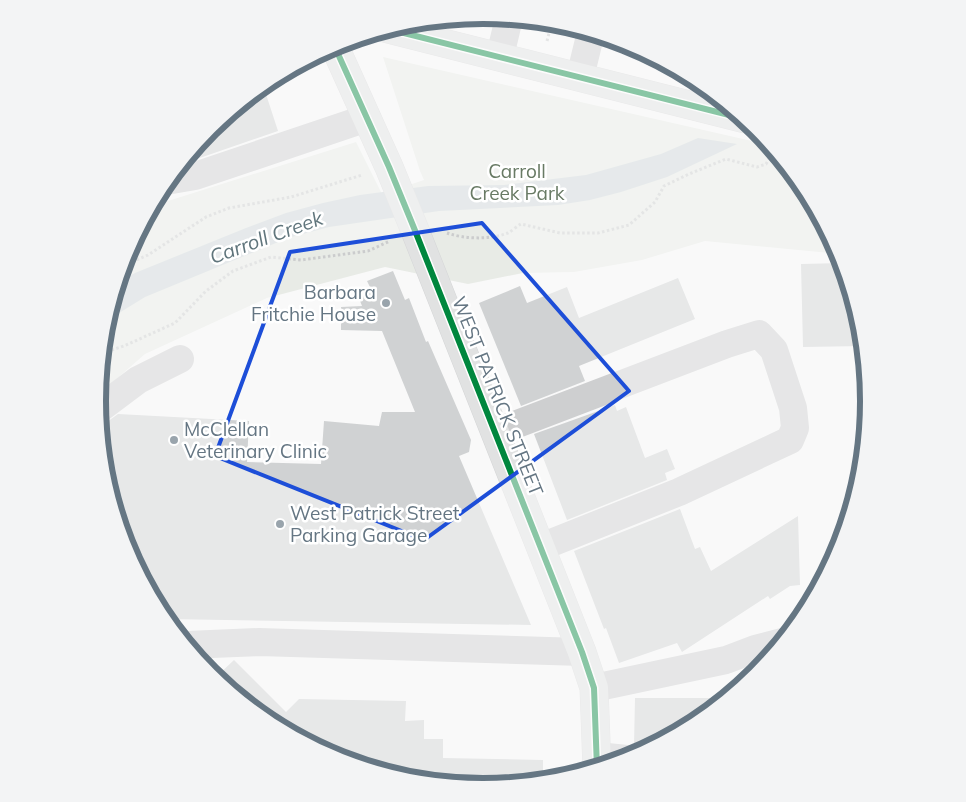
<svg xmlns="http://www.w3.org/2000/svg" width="966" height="802" font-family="Mulish,sans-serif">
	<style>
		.green { fill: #e8ebe6 }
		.water { fill: #ced6d9 }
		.building { fill: #d0d2d3 }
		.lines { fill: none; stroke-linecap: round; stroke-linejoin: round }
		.major-casing { stroke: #d5d6d7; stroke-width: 29 }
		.path { stroke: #cbcccd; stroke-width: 3; stroke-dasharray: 2.5 2.5; stroke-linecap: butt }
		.minor { stroke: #cecfd0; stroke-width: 28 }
		.major { stroke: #e1e2e2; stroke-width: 28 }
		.cycleway-casing { stroke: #fff; stroke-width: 9 }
		.cycleway { stroke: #00873e; stroke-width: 6 }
		.marked { fill: none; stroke: #1d4ed8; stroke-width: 4; stroke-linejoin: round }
		.poi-dot { fill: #99a4ac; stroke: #fff; stroke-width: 2 }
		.labels { text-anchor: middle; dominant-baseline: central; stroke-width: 5; stroke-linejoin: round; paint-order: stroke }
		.park-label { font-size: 19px; fill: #687a64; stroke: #fff }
		.poi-label { font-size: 19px; fill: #657683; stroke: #fff; text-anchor: start }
		.street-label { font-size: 19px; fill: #657683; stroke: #fff }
		.water-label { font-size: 20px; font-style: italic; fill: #60757c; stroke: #fff }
		.rim { fill: none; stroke: #657683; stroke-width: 6 }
	</style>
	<rect width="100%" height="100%" fill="#f9f9f9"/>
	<g class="green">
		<path d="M 626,43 L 631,45 L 670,65 L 624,53 Z"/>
		<path d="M 383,57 L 770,145 L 804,187 L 840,254 L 705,241 L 642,260 L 574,272 L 523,273 L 468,284 L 385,267 L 267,298 L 145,354 L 98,395 L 104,325 L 126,253 L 152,206 L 356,142 L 382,194 L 424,180 L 420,171 Z"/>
	</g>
	<path class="water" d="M 698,138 L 737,144 L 667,177 L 621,192 L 590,200 L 558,205 L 439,211 L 329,227 L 288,238 L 145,297 L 106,321 L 117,283 L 135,273 L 246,228 L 286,213 L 323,203 L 360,195 L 428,186 L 504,185 L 586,175 L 661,154 Z"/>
	<g class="building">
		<path d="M 263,85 L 278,131 L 191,161 L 182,162 L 210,128 Z"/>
		<path d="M 843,263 L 862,326 L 864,346 L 803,347 L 801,264 Z"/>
		<path d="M 393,271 L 405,300 L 409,298 L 426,342 L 428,341 L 471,440 L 469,452 L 459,456 L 531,625 L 165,619 L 126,548 L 104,476 L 99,426 L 107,422 L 118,414 L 249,421 L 247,462 L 321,464 L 324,421 L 379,426 L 382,412 L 415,412 L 382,331 L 341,330 L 341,307 L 362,306 L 357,293 L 370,287 L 367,281 Z"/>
		<path d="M 678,278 L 695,319 L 579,366 L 585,381 L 521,406 L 479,303 L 520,286 L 527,303 L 567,287 L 579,318 Z"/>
		<path d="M 615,405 L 617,411 L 626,407 L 645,458 L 667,449 L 675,469 L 665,473 L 667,480 L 567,520 L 534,434 Z"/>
		<path d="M 680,509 L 695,549 L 700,547 L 711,571 L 798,516 L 800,585 L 790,586 L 770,599 L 768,596 L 682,652 L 677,643 L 619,663 L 606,628 L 604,629 L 574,551 Z"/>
		<path d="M 234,660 L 286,712 L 299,699 L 406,701 L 405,721 L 424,720 L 424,739 L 443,739 L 443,758 L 543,760 L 543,781 L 483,787 L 407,780 L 335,758 L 268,722 L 215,678 Z"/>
		<path d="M 635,698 L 726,698 L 697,722 L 649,748 L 637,748 L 634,746 Z"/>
	</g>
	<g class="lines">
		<g class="major-casing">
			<g id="major">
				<path d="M 388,29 L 745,119"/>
				<path d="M 334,45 L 389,167 L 414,228 L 582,652 L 594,688 L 597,768"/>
			</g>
		</g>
		<g class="path">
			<path d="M 547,41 L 552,22"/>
			<path d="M 447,233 C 464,239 490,240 508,233 C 512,231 517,226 521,224 L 560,233 L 598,233 L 629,225 L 655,202 L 664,186 L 689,174 L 726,159 L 757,167 L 766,164 L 774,150"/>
			<path d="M 123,266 L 148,255 L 206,217 L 229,208 L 291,197 L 362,175"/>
			<path d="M 102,353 L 124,346 L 175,323 L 206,291 L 233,271 L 271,257 L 301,260 L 368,251 L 390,241"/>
		</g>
		<g class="minor">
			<path d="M 500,56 L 509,18"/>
			<path d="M 580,77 L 591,32"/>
			<path d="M 166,181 L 195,176 L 367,118"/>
			<path d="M 98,410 L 138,380 L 180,359"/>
			<path d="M 496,432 L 727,344 L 759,334 L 774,350 L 793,408 L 795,428 L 790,440 L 679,492 L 541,547"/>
			<path d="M 187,645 L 259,642 L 582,652"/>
			<path d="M 594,688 L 726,660 L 755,649 L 782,642"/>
			<path d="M 597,756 L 627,759"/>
		</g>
		<use href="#major" class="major"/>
		<g class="cycleway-casing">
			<g id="cycleway">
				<path d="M 388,29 L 745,119"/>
				<path d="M 334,45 L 389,167 L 414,228 L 582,652 L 594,688 L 597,768"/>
			</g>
		</g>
		<use href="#cycleway" class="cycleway"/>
	</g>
	<path d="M0 0H966V802H0ZM 482,223 L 629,391 L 424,540 L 215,456 L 290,252 Z" fill="#f9f9f9" fill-opacity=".55" fill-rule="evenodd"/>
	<path class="marked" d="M 482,223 L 629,391 L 424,540 L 215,456 L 290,252 Z"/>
	<g class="poi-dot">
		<circle cx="386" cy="303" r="5"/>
		<circle cx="174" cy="440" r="5"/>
		<circle cx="280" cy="524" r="5"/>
	</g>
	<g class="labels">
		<g class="park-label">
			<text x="517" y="171">Carroll<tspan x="517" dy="22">Creek Park</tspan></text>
		</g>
		<g class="poi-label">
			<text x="376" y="292" text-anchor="end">Barbara<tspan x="376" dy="22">Fritchie House</tspan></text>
			<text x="184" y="429">McClellan<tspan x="184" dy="22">Veterinary Clinic</tspan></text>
			<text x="290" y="513">West Patrick Street<tspan x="290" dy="22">Parking Garage</tspan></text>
		</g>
		<g class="street-label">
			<text transform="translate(498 396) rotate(68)">WEST PATRICK STREET</text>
		</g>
		<g class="water-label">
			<text transform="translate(266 237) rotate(-20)">Carroll Creek</text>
		</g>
	</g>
	<path d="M0 0H966V802H0ZM106 401a377 377 0 1 1 754 0a377 377 0 1 1-754 0Z" fill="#f3f4f5" fill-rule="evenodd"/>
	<path class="rim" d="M106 401a377 377 0 1 1 754 0a377 377 0 1 1-754 0Z"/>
</svg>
